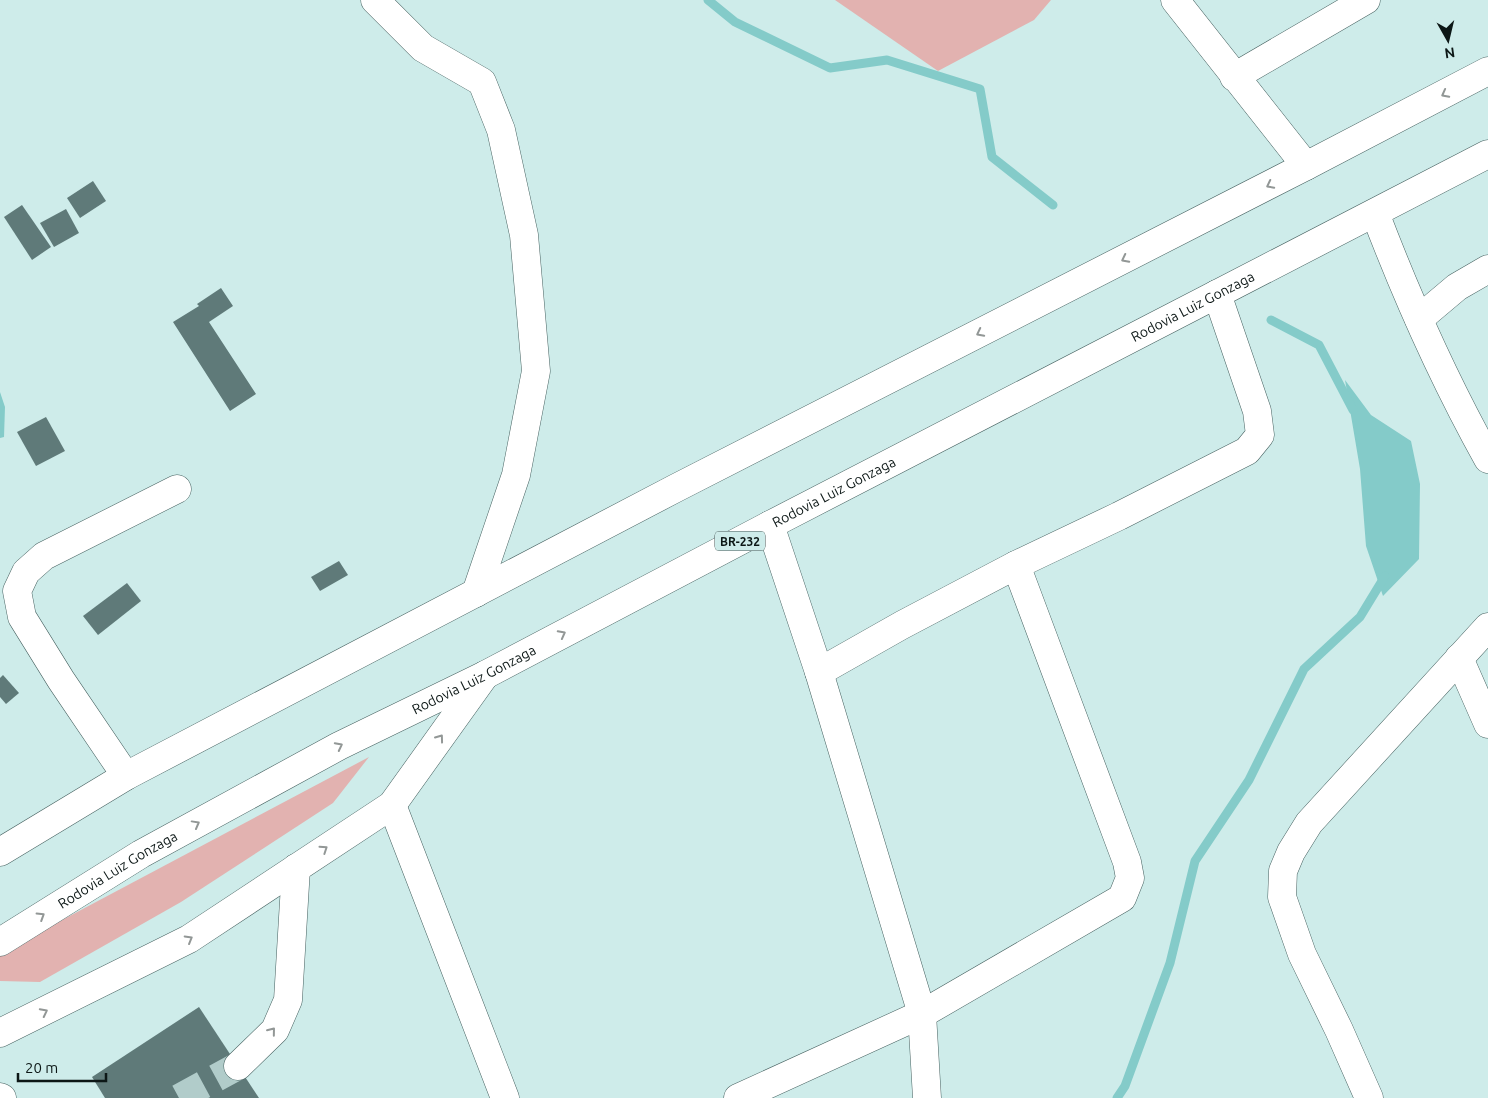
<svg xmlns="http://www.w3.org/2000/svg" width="1488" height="1098" font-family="Ubuntu,sans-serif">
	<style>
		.green { fill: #e2b2b0 }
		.water { fill: #84cbc9 }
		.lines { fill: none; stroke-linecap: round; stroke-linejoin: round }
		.stream { stroke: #84cbc9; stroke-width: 9 }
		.building { fill: #5f7a79 }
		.minor-tunnel { stroke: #b1ccca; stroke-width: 28; stroke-dasharray: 28 14; stroke-linecap: butt }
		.minor-casing { stroke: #476261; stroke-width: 29 }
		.highway-casing { stroke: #476261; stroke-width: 29 }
		.minor { stroke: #fff; stroke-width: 28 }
		.highway { stroke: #fff; stroke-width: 28 }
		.oneway { stroke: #929796 }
		.labels { text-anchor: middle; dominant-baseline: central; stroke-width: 4.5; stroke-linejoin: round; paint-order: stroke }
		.shield { fill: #ceecea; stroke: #465756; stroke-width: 1 }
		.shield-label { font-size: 12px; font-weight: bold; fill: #0c1716 }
		.street-label { font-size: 14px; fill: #0c1716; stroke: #ceecea }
	</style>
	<rect width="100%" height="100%" fill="#ceecea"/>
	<g class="green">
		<path d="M 835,0 L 1051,0 L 1034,20 L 938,71 Z"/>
		<path d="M 369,757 L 333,803 L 181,902 L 40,982 L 0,981 L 0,953 Z"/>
	</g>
	<g class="water">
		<path d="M 1345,380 L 1371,415 L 1411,441 L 1420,484 L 1419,559 L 1383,596 L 1366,546 L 1360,469 Z"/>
		<path d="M 0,392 L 5,407 L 4,437 L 0,438 Z"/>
	</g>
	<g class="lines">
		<g class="stream">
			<path d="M 708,0 L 735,22 L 830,68 L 887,60 L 980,89 L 992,157 L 1053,205"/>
			<path d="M 1271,320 L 1319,345 L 1353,410"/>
			<path d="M 1117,1098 L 1125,1086 L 1170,963 L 1195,861 L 1249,780 L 1304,669 L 1360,617 L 1385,576"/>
		</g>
	</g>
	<g class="building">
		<path d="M 93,181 L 106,201 L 80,218 L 67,198 Z"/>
		<path d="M 22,205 L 51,247 L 32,260 L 4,217 Z"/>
		<path d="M 66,209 L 79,233 L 54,247 L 40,223 Z"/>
		<path d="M 221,288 L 233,306 L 209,322 L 256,394 L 230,411 L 173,322 L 199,306 L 197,304 Z"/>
		<path d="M 46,417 L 65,451 L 36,466 L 17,432 Z"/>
		<path d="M 339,561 L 348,575 L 320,591 L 311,577 Z"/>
		<path d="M 127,583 L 141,601 L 98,635 L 83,616 Z"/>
		<path d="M 3,675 L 19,693 L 6,704 L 0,697 L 0,678 Z"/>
		<path d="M 199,1007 L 259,1098 L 105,1098 L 92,1077 Z"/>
	</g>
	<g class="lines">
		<path class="minor-tunnel" d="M 179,1098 L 238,1066"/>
		<g class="minor-casing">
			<g id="minor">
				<path d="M 375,0 L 423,48 L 482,82 L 501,130 L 524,235 L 536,371 L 516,475 L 476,593"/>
				<path d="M 1175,0 L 1306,166"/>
				<path d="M 1234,77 L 1366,0"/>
				<path d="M 1375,213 C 1407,297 1444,380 1488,459"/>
				<path d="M 1419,319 L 1457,287 L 1488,269"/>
				<path d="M 770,525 L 819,672 L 922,1014 L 927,1098"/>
				<path d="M 1459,658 L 1488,724"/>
				<path d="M 819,672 L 902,625 L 1016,565 L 1119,516 L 1247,451 L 1260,435 L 1257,411 L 1217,294"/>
				<path d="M 126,776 L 61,680 L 22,617 L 17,591 L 26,572 L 44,556 L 177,489"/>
				<path d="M 392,805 L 505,1098"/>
				<path d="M 0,1033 L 189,939 L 392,805 L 485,675"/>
				<path d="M 238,1066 L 275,1030 L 288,1000 L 296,868"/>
				<path d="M 0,1097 L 2,1098"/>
				<path d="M 738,1098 L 922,1014 L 1122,898 L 1130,878 L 1127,862 L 1016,565"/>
				<path d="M 1369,1098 L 1339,1030 L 1302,954 L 1282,897 L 1283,871 L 1291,852 L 1309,823 L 1488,627"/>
			</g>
		</g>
		<g class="highway-casing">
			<g id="highway">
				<path d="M 0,852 L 126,776 L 676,488 L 1306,166 L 1488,71"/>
				<path id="s1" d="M 0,942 L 141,854 L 339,746 L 485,675 L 770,525 L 1488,154"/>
			</g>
		</g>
		<use href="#minor" class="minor"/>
		<use href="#highway" class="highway"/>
	</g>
	<defs><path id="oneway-chevron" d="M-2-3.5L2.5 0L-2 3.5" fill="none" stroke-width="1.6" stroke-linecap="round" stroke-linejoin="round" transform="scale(1.25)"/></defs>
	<g class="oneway">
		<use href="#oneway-chevron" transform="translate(1445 94) rotate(152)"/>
		<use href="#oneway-chevron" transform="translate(1270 185) rotate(153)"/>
		<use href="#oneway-chevron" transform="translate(1125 259) rotate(153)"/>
		<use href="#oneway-chevron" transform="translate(980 333) rotate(153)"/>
		<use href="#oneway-chevron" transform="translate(562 634) rotate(-28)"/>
		<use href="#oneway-chevron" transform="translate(440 738) rotate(-54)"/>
		<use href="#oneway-chevron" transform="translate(339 746) rotate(-27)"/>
		<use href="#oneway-chevron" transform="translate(196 824) rotate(-29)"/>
		<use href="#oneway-chevron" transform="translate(324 849) rotate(-34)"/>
		<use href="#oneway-chevron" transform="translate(41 916) rotate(-32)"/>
		<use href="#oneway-chevron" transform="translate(189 939) rotate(-30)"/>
		<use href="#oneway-chevron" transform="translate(44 1012) rotate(-27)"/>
		<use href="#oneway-chevron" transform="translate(272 1031) rotate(-51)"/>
	</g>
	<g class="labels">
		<rect class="shield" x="715" y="531.5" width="50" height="19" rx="4"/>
		<g class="shield-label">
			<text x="740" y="541">BR-232</text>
		</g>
		<g class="street-label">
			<text stroke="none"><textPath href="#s1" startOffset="1352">Rodovia Luiz Gonzaga</textPath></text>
			<text stroke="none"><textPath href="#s1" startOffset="948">Rodovia Luiz Gonzaga</textPath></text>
			<text stroke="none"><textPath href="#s1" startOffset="542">Rodovia Luiz Gonzaga</textPath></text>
			<text stroke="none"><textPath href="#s1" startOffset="138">Rodovia Luiz Gonzaga</textPath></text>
		</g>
	</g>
	<g transform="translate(1448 40) rotate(172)" stroke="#ceecea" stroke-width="4" paint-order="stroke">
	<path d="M0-4L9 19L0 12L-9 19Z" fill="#0c1716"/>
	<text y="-8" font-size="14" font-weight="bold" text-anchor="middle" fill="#0c1716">N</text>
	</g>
	<path d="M18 1073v8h88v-8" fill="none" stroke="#0c1716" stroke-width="2.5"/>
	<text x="25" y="1073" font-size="15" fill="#0c1716" stroke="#ceecea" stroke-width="4" paint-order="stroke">20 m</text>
</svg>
